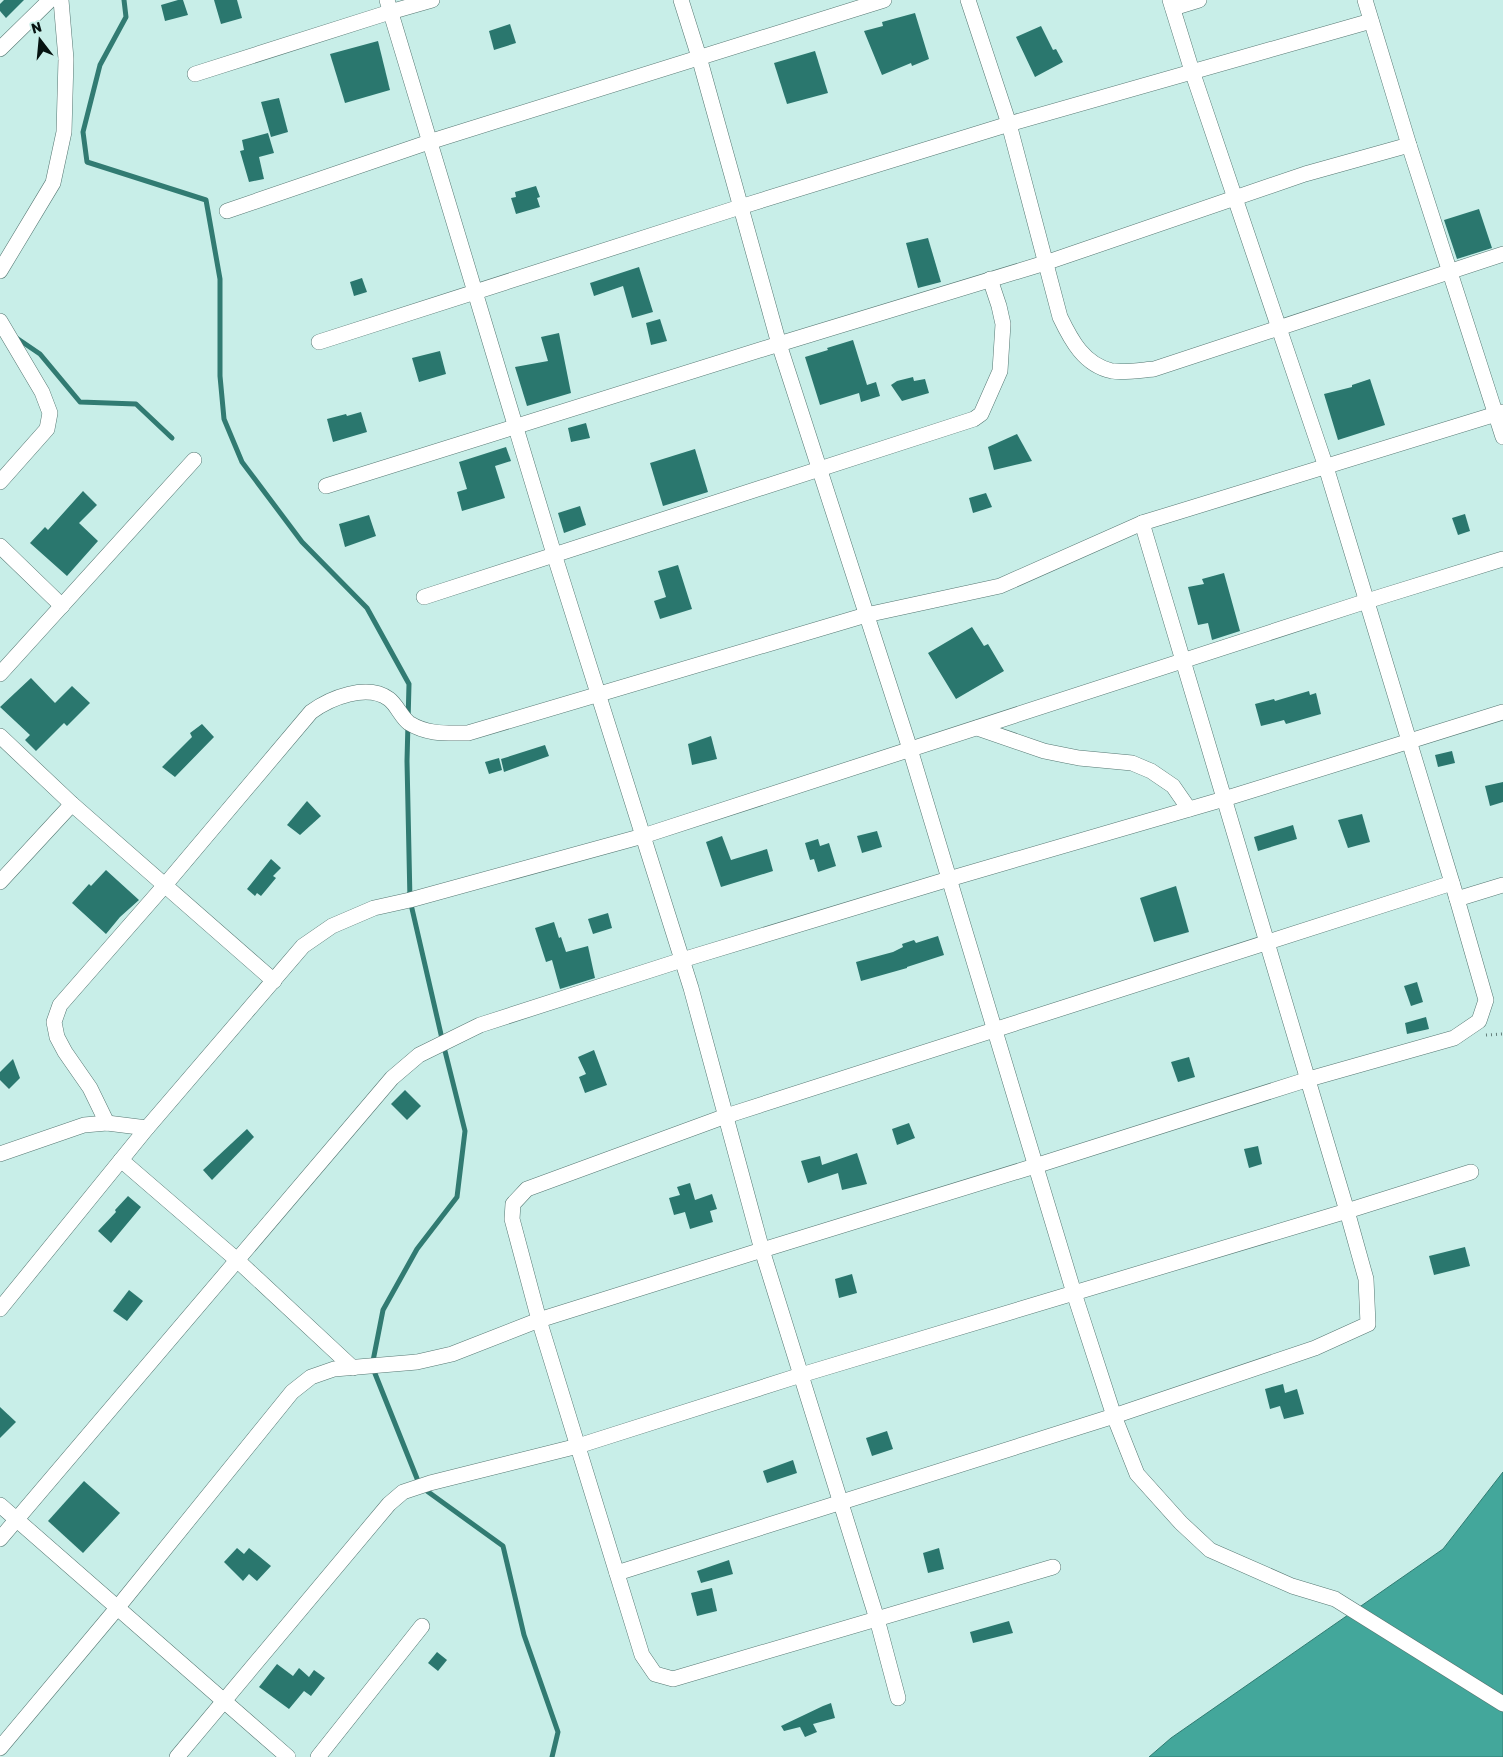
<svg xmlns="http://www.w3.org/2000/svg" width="1503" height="1757" font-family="Rubik,sans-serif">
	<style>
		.water { fill: #43a79b; stroke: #317b72 }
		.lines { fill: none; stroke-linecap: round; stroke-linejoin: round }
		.stream { stroke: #317b72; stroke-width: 5 }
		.building { fill: #2a776e }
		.minor-casing { stroke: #557772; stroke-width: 16 }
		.path { stroke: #637d79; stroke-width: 3; stroke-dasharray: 1 4; stroke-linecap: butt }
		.minor { stroke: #fff; stroke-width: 15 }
	</style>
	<rect width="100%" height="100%" fill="#c8eee8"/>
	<path class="water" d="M 1503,1472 L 1503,1757 L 1149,1757 L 1171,1738 L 1443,1549 Z"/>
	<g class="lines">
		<g class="stream">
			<path d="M 124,0 L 126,17 L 100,65 L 83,132 L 87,162 L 206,200 L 220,279 L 220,376 L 224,419 L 242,462 L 302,542 L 367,608 L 409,684 L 407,761 L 410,900 L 443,1043 L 465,1131 L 457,1197 L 417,1249 L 383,1310 L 372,1366 L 420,1486 L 503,1546 L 524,1635 L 558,1732 L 552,1757"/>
			<path d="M 15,337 L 40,354 L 80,402 L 136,404 L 172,438"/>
		</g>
	</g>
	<g class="building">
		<path d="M 4,0 L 24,0 L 6,18 L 0,11 L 0,4 Z"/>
		<path d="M 178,0 L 183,0 L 188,15 L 165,21 L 161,5 Z"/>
		<path d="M 214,0 L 237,0 L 242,18 L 221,24 Z"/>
		<path d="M 915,13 L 929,59 L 912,66 L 911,63 L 882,75 L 864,31 L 883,26 L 882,22 Z"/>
		<path d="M 510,24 L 516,43 L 494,50 L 489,31 Z"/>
		<path d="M 1041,26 L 1053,50 L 1056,49 L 1063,62 L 1035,77 L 1016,37 Z"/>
		<path d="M 378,41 L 390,90 L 345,103 L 330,54 Z"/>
		<path d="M 815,51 L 828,93 L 787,104 L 774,63 Z"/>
		<path d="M 279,98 L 288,132 L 271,137 L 261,102 Z"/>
		<path d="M 268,133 L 274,153 L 259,157 L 264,179 L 249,182 L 240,151 L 244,150 L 242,140 Z"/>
		<path d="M 536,186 L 540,197 L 537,198 L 540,207 L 516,214 L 511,198 L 516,197 L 515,192 Z"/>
		<path d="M 1479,209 L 1492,248 L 1457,259 L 1444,220 Z"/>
		<path d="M 928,238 L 941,282 L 918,288 L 906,243 Z"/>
		<path d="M 639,267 L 653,312 L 632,318 L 623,286 L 594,296 L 590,283 Z"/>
		<path d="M 362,278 L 367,292 L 354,296 L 350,282 Z"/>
		<path d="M 660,319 L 667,341 L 651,345 L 646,323 Z"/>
		<path d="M 559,333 L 571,393 L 527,406 L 515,367 L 548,361 L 541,337 Z"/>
		<path d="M 853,340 L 867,385 L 876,382 L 880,396 L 861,402 L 859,393 L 820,405 L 805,357 L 828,350 L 827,348 Z"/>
		<path d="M 440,351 L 446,374 L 419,382 L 412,358 Z"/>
		<path d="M 913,377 L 914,381 L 925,379 L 929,393 L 902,401 L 891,385 L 897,381 Z"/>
		<path d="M 1370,379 L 1385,425 L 1338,440 L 1324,394 L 1352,387 L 1352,385 Z"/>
		<path d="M 361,412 L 367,432 L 333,442 L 327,419 L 346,414 L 347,416 Z"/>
		<path d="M 586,423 L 590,438 L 571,442 L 568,428 Z"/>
		<path d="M 1017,434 L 1032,461 L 994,470 L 988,447 Z"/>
		<path d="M 506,447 L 511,461 L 495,466 L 505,498 L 462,511 L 457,492 L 467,489 L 459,462 Z"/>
		<path d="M 695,449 L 708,492 L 663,506 L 650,463 Z"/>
		<path d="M 83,491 L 97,505 L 79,523 L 98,541 L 67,576 L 30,543 L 45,527 L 48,530 Z"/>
		<path d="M 986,493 L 992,507 L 973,513 L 969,498 Z"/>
		<path d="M 580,506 L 586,525 L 564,533 L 558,513 Z"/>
		<path d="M 1465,514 L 1470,531 L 1458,535 L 1452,518 Z"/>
		<path d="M 369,515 L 376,536 L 345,547 L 339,524 Z"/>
		<path d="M 678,565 L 692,609 L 660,619 L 654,601 L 666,597 L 658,571 Z"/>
		<path d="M 1224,573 L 1240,631 L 1212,640 L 1208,623 L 1198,625 L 1188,587 L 1204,584 L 1202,579 Z"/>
		<path d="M 972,627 L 984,646 L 988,644 L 1004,671 L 956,699 L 928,653 Z"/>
		<path d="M 31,678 L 55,703 L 72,686 L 90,703 L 67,726 L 64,723 L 36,751 L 25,740 L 30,735 L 0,707 Z"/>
		<path d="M 1309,691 L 1310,695 L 1316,693 L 1321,714 L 1286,724 L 1284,720 L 1261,726 L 1255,704 L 1274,699 L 1275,701 Z"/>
		<path d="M 202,724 L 214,737 L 175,777 L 162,767 L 192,737 L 190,733 Z"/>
		<path d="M 711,736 L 717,759 L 692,765 L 688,744 Z"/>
		<path d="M 545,745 L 549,756 L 504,772 L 501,759 Z"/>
		<path d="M 1452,751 L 1455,763 L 1438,767 L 1435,755 Z"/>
		<path d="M 499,758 L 502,770 L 489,774 L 485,762 Z"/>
		<path d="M 1503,782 L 1503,802 L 1490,806 L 1485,786 Z"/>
		<path d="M 307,801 L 321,816 L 300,835 L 287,825 Z"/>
		<path d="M 1362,814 L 1370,842 L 1348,848 L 1338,820 Z"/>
		<path d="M 1293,825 L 1297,839 L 1258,851 L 1254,837 Z"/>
		<path d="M 877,831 L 882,847 L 862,853 L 857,836 Z"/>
		<path d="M 722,836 L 731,860 L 767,849 L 773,871 L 721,887 L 706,842 Z"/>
		<path d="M 818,839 L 820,846 L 829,843 L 836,866 L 818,872 L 814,859 L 810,860 L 805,843 Z"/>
		<path d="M 271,859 L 281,868 L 273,876 L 276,878 L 261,896 L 257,893 L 255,896 L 247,889 Z"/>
		<path d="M 106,870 L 139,900 L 120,917 L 106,934 L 72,903 L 89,884 L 91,886 Z"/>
		<path d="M 1176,886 L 1189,932 L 1154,942 L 1140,898 Z"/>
		<path d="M 608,913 L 612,928 L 593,934 L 588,919 Z"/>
		<path d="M 554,922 L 559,938 L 561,937 L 566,952 L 588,946 L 595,978 L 560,989 L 552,960 L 546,962 L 535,928 Z"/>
		<path d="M 938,936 L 944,955 L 907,967 L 907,968 L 861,981 L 856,962 L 893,952 L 903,947 L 902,944 L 914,940 L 916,943 Z"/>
		<path d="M 1417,982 L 1423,1002 L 1411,1006 L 1404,986 Z"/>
		<path d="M 1426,1017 L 1429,1029 L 1407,1034 L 1405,1023 Z"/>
		<path d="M 594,1050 L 607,1085 L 585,1093 L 579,1077 L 586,1074 L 578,1057 Z"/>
		<path d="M 1189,1057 L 1195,1077 L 1178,1082 L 1171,1062 Z"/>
		<path d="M 13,1059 L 20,1078 L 9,1089 L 0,1080 L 0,1072 Z"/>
		<path d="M 405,1090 L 421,1106 L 407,1120 L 391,1104 Z"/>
		<path d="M 909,1123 L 915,1138 L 897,1145 L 892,1129 Z"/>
		<path d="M 247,1129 L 254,1137 L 212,1180 L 203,1170 Z"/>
		<path d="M 1258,1146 L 1262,1164 L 1249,1168 L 1244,1149 Z"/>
		<path d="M 857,1153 L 867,1184 L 842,1190 L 838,1173 L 808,1183 L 801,1161 L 820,1156 L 822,1165 Z"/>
		<path d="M 690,1183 L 695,1200 L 712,1194 L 717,1209 L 710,1211 L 713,1222 L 690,1229 L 685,1212 L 674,1215 L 669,1198 L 680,1195 L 677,1187 Z"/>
		<path d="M 128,1196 L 141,1207 L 111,1243 L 98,1231 L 116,1212 L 115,1210 Z"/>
		<path d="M 1465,1247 L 1470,1266 L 1434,1275 L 1429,1256 Z"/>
		<path d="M 852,1274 L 857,1293 L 839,1298 L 835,1279 Z"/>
		<path d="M 129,1290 L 143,1301 L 127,1321 L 113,1311 Z"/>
		<path d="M 1283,1384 L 1285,1393 L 1297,1389 L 1304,1414 L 1284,1419 L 1280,1406 L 1270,1409 L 1265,1389 Z"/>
		<path d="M 0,1407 L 16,1422 L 0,1438 Z"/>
		<path d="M 887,1431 L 893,1449 L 872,1456 L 866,1438 Z"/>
		<path d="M 793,1460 L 797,1473 L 767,1483 L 763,1471 Z"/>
		<path d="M 84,1481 L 120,1513 L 83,1553 L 48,1521 Z"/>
		<path d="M 237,1548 L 244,1554 L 249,1548 L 271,1566 L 257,1581 L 249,1574 L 243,1581 L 224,1562 Z"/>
		<path d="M 939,1548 L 944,1569 L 928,1573 L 923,1553 Z"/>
		<path d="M 729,1560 L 733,1574 L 701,1583 L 697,1571 Z"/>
		<path d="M 712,1588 L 717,1611 L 697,1616 L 691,1593 Z"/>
		<path d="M 1009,1621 L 1013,1633 L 973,1643 L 970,1632 Z"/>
		<path d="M 437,1652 L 447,1660 L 438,1671 L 428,1663 Z"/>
		<path d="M 277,1664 L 293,1676 L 299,1668 L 309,1677 L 314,1670 L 325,1678 L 311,1696 L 304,1691 L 289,1709 L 259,1687 Z"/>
		<path d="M 831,1703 L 835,1718 L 813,1724 L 817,1732 L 805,1737 L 800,1727 L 784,1731 L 781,1726 L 823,1706 Z"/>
	</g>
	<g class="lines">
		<g class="minor-casing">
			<g id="minor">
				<path d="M 387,0 L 554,554 L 691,988 L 762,1250 L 877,1619 L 898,1698"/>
				<path d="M 681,0 L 699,57 L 779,344 L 910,749 L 1074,1293 L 1114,1416 L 1137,1474 L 1181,1523 L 1210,1550 L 1292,1586 L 1335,1599 L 1503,1704"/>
				<path d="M 968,0 L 1009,124 L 1060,317 C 1071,340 1084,365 1112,371 C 1123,373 1142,370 1154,369 L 1503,254"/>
				<path d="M 1365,0 L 1409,145 L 1503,437"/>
				<path d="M 1173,8 L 1199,0"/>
				<path d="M 0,49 L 50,0"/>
				<path d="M 195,74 L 390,12 L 432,0"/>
				<path d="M 227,211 L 429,142 L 884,0"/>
				<path d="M 0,271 L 53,183 L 64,132 L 66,59 L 61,0"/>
				<path d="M 0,321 L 42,392 L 50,413 L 47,429 L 0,482"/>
				<path d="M 319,342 L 740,207 L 1009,124 L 1371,21"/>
				<path d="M 326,486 L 779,344 L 1045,263 L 1305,174 L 1409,145"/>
				<path d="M 0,546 L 62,606"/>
				<path d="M 424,597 L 974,419 L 981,414 L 1000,371 L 1003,324 L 999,306 L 990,279"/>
				<path d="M 0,674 L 194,460"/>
				<path d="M 977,728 L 1044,751 L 1079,758 L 1132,763 L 1151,771 L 1173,786 L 1189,809"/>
				<path d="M 0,736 L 72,804 L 274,981"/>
				<path d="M 0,882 L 72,804"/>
				<path d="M 1457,899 L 1503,885"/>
				<path d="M 107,1123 L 90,1088 L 65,1052 L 57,1037 L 54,1022 L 60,1005 L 165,885 L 311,712 C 330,698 367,683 389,699 C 397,705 401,717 409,723 C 428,735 447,733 468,733 L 866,615 L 1000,586 L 1142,523 L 1503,412"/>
				<path d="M 0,1154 L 84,1125 L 107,1123 L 147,1128"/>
				<path d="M 121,1160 L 237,1260 L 353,1368"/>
				<path d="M 0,1309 L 147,1128 L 303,946 L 332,926 L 374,908 L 410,900 L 643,836 L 1367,601 L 1503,559"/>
				<path d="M 0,1505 L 288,1757"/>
				<path d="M 0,1539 L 392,1078 L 419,1055 L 480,1025 L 682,960 L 949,879 L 1224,799 L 1503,712"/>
				<path d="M 1053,1567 L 673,1679 L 655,1674 L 642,1655 L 539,1320 L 512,1219 L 513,1204 L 527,1189 L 726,1116 L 1452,883"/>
				<path d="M 617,1573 L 1114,1416 L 1315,1348 L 1368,1324 L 1366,1279 L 1347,1211 L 1142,523"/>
				<path d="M 0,1748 L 118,1607 L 292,1392 L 311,1377 L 334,1369 L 417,1362 L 452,1354 L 539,1320 L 762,1250 L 1035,1166 L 1309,1079 L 1454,1038 L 1479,1021 L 1486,1000 L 1457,899 L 1326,467 L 1192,71 L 1170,0"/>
				<path d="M 177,1757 L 389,1504 L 403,1492 L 430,1483 L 578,1446 L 801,1375 L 1347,1211 L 1471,1172"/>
				<path d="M 318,1757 L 422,1626"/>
			</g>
		</g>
		<path class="path" d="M 1486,1035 L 1503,1034"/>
		<use href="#minor" class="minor"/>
	</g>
	<g transform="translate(40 40) rotate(344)" stroke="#c8eee8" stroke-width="4" paint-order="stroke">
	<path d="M0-4L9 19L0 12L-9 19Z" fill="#061311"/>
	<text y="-8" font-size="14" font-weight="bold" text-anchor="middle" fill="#061311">N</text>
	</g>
</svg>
